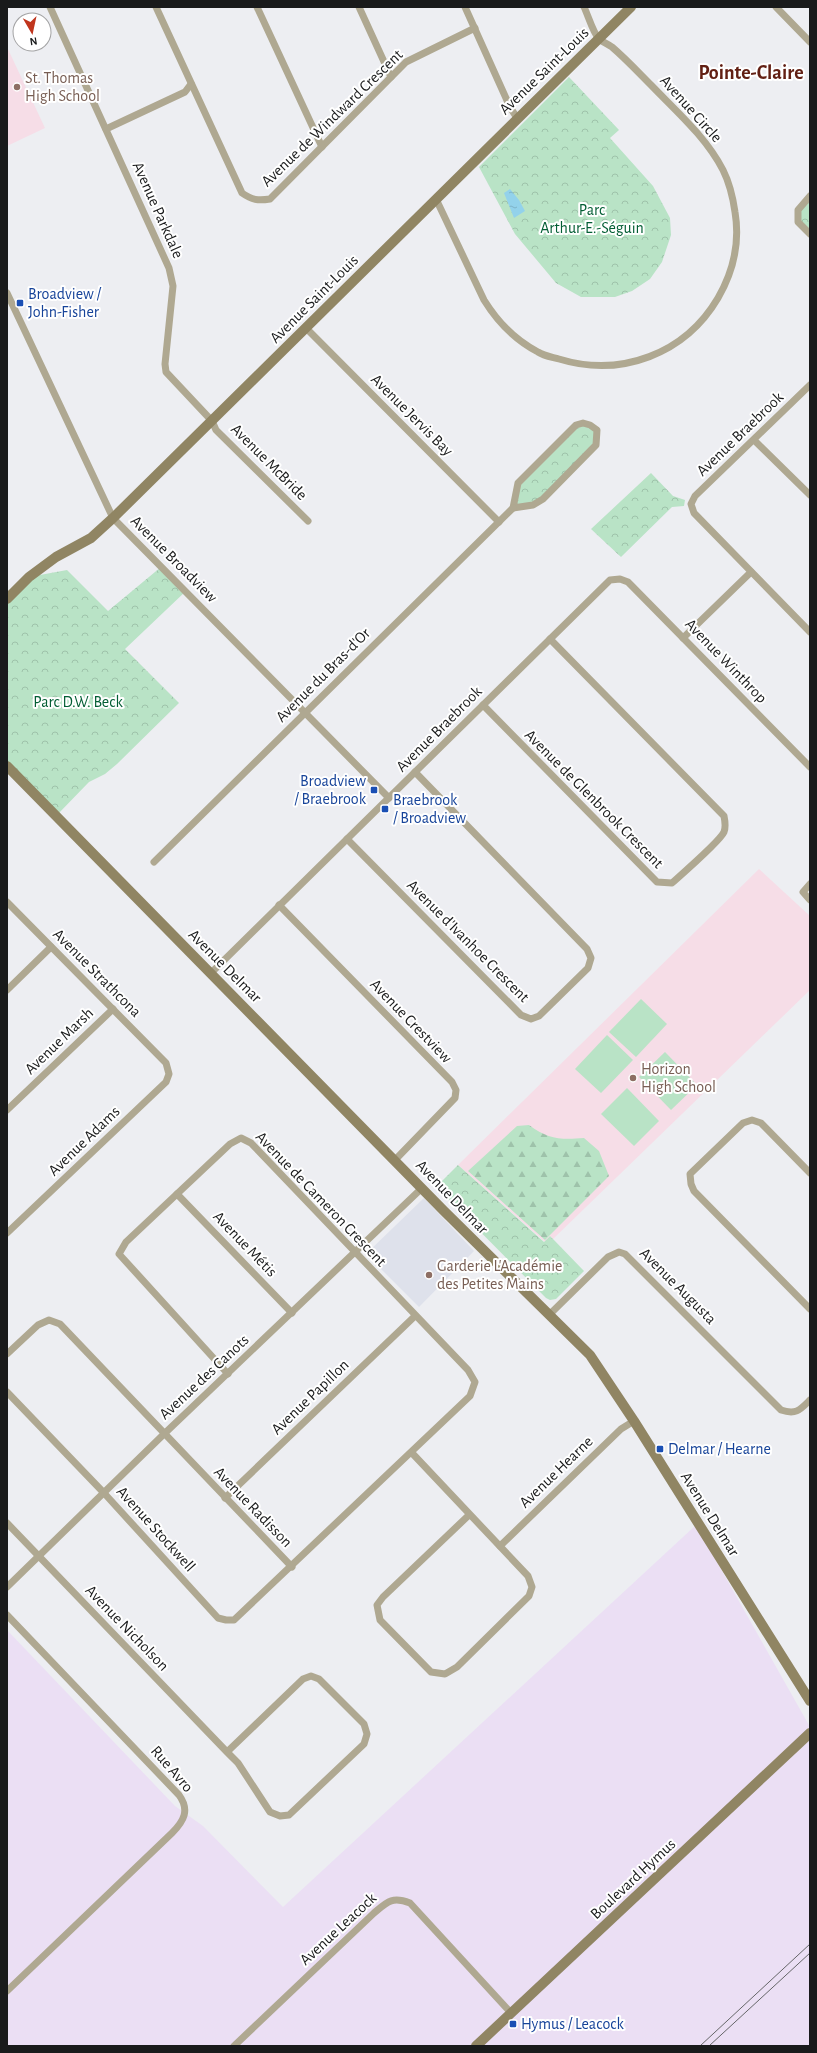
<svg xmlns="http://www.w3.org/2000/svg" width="817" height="2053" font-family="'Alegreya Sans',sans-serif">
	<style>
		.built { fill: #dee1eb }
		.industrial { fill: #ebdff4 }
		.education { fill: #f6dde7 }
		.grass { fill: #b9e3c6 }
		.forest { fill: url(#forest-firs) }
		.park { fill: url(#park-crowns) }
		.water { fill: url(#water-ripples) }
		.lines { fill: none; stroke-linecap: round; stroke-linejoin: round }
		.street { stroke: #afa891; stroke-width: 7 }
		.secondary { stroke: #908563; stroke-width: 10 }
		.tram { stroke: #656668; stroke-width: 1 }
		.education-dot { fill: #8d6e63; stroke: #fff; stroke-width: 1.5 }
		.transit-dot { fill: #1a4fb4; stroke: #fff; stroke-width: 1.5 }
		.labels { text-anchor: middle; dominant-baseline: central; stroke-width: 4; stroke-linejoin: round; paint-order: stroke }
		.street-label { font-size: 16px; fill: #191a1b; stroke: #fff }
		.education-label { font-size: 16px; fill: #785e54; stroke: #fff; text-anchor: start }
		.park-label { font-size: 16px; fill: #035e34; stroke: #fff }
		.transit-label { font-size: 16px; fill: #164399; stroke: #fff; text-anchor: start }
		.district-label { font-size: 20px; font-weight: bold; fill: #621f13; stroke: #fff }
	</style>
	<defs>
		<pattern id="forest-firs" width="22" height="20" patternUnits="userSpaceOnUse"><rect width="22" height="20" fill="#b9e3c6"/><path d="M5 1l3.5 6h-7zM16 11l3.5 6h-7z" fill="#9ec2aa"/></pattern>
		<pattern id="park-crowns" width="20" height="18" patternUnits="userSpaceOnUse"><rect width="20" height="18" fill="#b9e3c6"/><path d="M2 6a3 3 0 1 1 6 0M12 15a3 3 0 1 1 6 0" fill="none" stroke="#9ec2aa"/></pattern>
		<pattern id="water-ripples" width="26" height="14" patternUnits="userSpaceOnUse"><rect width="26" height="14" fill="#93d2eb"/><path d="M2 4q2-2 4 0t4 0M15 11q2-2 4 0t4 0" fill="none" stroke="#7eb4c9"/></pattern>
	</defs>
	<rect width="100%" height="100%" fill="#edeef2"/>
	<path class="built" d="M 424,1198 L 474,1251 L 419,1307 L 366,1254 Z"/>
	<path class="industrial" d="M 696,1525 L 810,1727 L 810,2046 L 7,2046 L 7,1630 L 175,1806 L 203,1826 L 283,1907 Z"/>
	<g class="education">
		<path d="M 7,47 L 45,128 L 7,146 Z"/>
		<path d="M 759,869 L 810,916 L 810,990 L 553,1239 L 550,1236 L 545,1242 L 458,1165 Z"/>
	</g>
	<g class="grass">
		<path d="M 641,999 L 667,1024 L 636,1057 L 609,1032 Z"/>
		<path d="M 607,1035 L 633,1060 L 601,1093 L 575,1069 Z"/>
		<path d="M 665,1052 L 697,1085 L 671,1110 L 639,1077 Z"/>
		<path d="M 627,1088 L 659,1121 L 634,1146 L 601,1114 Z"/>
	</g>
	<path class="forest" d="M 529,1125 C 548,1139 560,1140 584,1138 L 599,1151 L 609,1176 L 545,1240 L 468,1171 L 517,1126 Z"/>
	<g class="park">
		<path d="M 569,77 L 619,130 L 610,138 L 653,186 L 670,218 L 671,235 L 662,262 L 650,279 L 632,291 L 615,297 L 581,297 L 556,283 L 515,234 L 479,167 Z"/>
		<path d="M 810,196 L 810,234 L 798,222 L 798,210 Z"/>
		<path d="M 576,425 L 590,425 L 598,438 L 543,499 L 513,508 L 518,483 Z"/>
		<path d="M 651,473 L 673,496 L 685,500 L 684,506 L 672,507 L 621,557 L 591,529 Z"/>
		<path d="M 161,567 L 186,591 L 125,649 L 179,703 L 117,764 L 105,774 L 89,782 L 57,815 L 7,766 L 7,599 L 29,577 L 67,570 L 108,611 Z"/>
		<path d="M 458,1165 L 544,1242 L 550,1236 L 553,1239 L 584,1271 L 556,1299 L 550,1300 L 546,1298 L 436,1187 Z"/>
	</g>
	<path class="water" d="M 510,189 L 519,200 L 525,211 L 514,218 L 504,193 Z"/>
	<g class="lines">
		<g class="street">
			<path d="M 50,7 L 169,268 L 173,286 L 165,364 L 166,372 L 212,421 L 216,430 L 308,521"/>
			<path d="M 156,7 L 242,193 C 252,200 258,201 270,199 L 406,62 L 475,28"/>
			<path d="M 257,7 L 322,147"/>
			<path d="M 359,7 L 391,77"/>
			<path d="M 465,7 L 510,107 L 517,118"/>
			<path d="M 776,7 L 810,42"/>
			<path d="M 106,129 L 185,92 L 191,84"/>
			<path d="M 810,196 L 798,210 L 798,222 L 810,234"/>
			<path d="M 436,199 L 484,300 C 497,321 515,340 538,352 C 544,356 552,357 559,359 C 621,378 685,354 718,298 C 733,272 740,242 735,212 C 733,198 729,182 723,170 C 706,137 676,111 651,85 C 638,72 626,59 612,47 C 608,44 602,42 599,39 C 593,33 588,15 584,7"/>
			<path d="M 7,293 L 113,518 L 389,798"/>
			<path d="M 306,328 L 499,522"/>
			<path d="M 810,385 L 695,496 L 691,504 L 694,513 L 810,632"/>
			<path d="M 583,423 L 590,425 L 597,430 L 596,445 L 543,499 L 533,505 L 513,508 L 518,483 L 576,425 Z"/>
			<path d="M 754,440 L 810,495"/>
			<path d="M 683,638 L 751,572"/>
			<path d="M 483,705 L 657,882 L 672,883 C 682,874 720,841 724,832 C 726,827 725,821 724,816 L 550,639"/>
			<path d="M 347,839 L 521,1015 L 531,1019 L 539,1016 L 588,968 L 591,958 L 587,949 L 415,772"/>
			<path d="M 154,862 L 513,508"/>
			<path d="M 810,884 L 803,892 L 810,900"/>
			<path d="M 7,902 L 166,1063 L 169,1074 L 166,1082 L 7,1233"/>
			<path d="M 279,905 L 452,1082 L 456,1090 L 455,1098 L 395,1160"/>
			<path d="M 211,973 L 610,580 L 620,579 L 628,582 L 810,767"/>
			<path d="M 7,990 L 51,947"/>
			<path d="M 7,1110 L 113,1009"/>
			<path d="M 810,1173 L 761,1123 L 752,1120 L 743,1123 L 690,1174 L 691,1184 L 694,1191 L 810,1309"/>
			<path d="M 177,1194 L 292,1313"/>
			<path d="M 549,1315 L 608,1257 L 619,1252 L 625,1254 L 781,1410 C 796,1415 800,1410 810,1400"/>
			<path d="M 7,1354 L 38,1325 L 49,1320 L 60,1324 L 292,1567"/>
			<path d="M 7,1392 L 104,1493 L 218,1618 L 226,1620 L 234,1620 L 470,1396 L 475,1382 L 468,1370 L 251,1143 L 241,1138 L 230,1144 L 126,1242 L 119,1254 L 228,1374"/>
			<path d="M 412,1453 L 528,1576 L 532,1587 L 529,1596 L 457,1667 L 445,1674 L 431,1672 L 380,1620 L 377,1605 L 383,1597 L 469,1515"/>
			<path d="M 225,1498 L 415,1316"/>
			<path d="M 7,1523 L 227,1752 L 238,1763 L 270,1812 L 280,1816 L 289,1815 L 364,1744 L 367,1734 L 364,1724 L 319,1679 L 311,1676 L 303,1679 L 227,1752"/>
			<path d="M 500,1546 L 621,1429 L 634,1421"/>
			<path d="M 7,1587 L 164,1434 L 422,1188"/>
			<path d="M 7,1615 L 179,1795 C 190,1810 184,1821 172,1833 L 7,1991"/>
			<path d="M 234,2046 L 374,1913 C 387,1902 392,1896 410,1903 L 511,2013"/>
		</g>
		<g class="secondary">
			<path d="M 7,599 L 29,577 L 56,557 L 91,538 L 113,518 L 631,7"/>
			<path d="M 7,766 L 444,1211 L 590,1355 L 634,1421 L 810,1701"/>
			<path d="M 476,2046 L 810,1733"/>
		</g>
		<g class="tram">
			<path d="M 700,2046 L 810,1944"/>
			<path d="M 709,2046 L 810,1953"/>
		</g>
	</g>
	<g class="education-dot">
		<circle cx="17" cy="87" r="4"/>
		<circle cx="633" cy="1078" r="4"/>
		<circle cx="429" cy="1275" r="4"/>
	</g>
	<g class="transit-dot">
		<rect x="16" y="299" width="8" height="8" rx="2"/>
		<rect x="370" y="786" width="8" height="8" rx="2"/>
		<rect x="381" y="805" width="8" height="8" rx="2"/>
		<rect x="656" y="1445" width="8" height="8" rx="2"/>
		<rect x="509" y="2020" width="8" height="8" rx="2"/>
	</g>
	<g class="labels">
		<g class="street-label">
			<text transform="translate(544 71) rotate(-44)">Avenue Saint-Louis</text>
			<text transform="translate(691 109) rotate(48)">Avenue Circle</text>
			<text transform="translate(332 118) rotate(-44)">Avenue de Windward Crescent</text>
			<text transform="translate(158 210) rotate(66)">Avenue Parkdale</text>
			<text transform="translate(314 299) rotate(-45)">Avenue Saint-Louis</text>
			<text transform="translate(412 415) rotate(45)">Avenue Jervis Bay</text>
			<text transform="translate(740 434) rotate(-44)">Avenue Braebrook</text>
			<text transform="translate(269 462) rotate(45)">Avenue McBride</text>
			<text transform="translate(174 559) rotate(45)">Avenue Broadview</text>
			<text transform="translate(726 661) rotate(46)">Avenue Winthrop</text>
			<text transform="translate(323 675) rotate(-45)">Avenue du Bras-d'Or</text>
			<text transform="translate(439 729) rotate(-45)">Avenue Braebrook</text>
			<text transform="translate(594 799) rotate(45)">Avenue de Glenbrook Crescent</text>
			<text transform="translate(468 941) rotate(45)">Avenue d'Ivanhoe Crescent</text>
			<text transform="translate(225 966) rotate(45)">Avenue Delmar</text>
			<text transform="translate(97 973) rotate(45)">Avenue Strathcona</text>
			<text transform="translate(411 1021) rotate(46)">Avenue Crestview</text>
			<text transform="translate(59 1041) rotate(-44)">Avenue Marsh</text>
			<text transform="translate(84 1141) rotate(-44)">Avenue Adams</text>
			<text transform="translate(452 1197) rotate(46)">Avenue Delmar</text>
			<text transform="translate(321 1199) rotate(46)">Avenue de Cameron Crescent</text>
			<text transform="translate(245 1244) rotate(46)">Avenue Métis</text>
			<text transform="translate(678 1286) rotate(45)">Avenue Augusta</text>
			<text transform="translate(204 1377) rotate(-43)">Avenue des Canots</text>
			<text transform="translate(310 1397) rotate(-44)">Avenue Papillon</text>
			<text transform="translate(556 1472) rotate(-44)">Avenue Hearne</text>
			<text transform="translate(253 1507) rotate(46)">Avenue Radisson</text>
			<text transform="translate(710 1514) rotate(58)">Avenue Delmar</text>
			<text transform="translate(156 1529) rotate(48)">Avenue Stockwell</text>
			<text transform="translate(127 1628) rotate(46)">Avenue Nicholson</text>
			<text transform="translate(172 1769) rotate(49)">Rue Avro</text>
			<text transform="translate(633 1879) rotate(-43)">Boulevard Hymus</text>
			<text transform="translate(338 1929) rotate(-43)">Avenue Leacock</text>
		</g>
		<g class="education-label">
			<text x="25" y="78">St. Thomas<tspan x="25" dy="18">High School</tspan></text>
			<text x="641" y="1069">Horizon<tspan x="641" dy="18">High School</tspan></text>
			<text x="437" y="1266">Garderie L'Académie<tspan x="437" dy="18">des Petites Mains</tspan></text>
		</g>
		<g class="park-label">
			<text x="592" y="210">Parc<tspan x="592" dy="18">Arthur-E.-Séguin</tspan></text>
			<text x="78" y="702">Parc D.W. Beck</text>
		</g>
		<g class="transit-label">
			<text x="28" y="294">Broadview /<tspan x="28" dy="18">John-Fisher</tspan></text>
			<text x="366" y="781" text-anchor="end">Broadview<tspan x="366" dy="18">/ Braebrook</tspan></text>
			<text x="393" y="800">Braebrook<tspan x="393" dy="18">/ Broadview</tspan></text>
			<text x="668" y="1449">Delmar / Hearne</text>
			<text x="521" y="2024">Hymus / Leacock</text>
		</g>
		<g class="district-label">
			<text x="751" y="73">Pointe-Claire</text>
		</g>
	</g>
	<rect width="817" height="2053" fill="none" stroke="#191a1b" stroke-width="16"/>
	<g transform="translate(32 32) rotate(171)"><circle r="19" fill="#ffffff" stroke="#a3a3a4"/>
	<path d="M0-3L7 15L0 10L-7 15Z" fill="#c0351d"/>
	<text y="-6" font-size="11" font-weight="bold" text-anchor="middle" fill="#191a1b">N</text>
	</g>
</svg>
